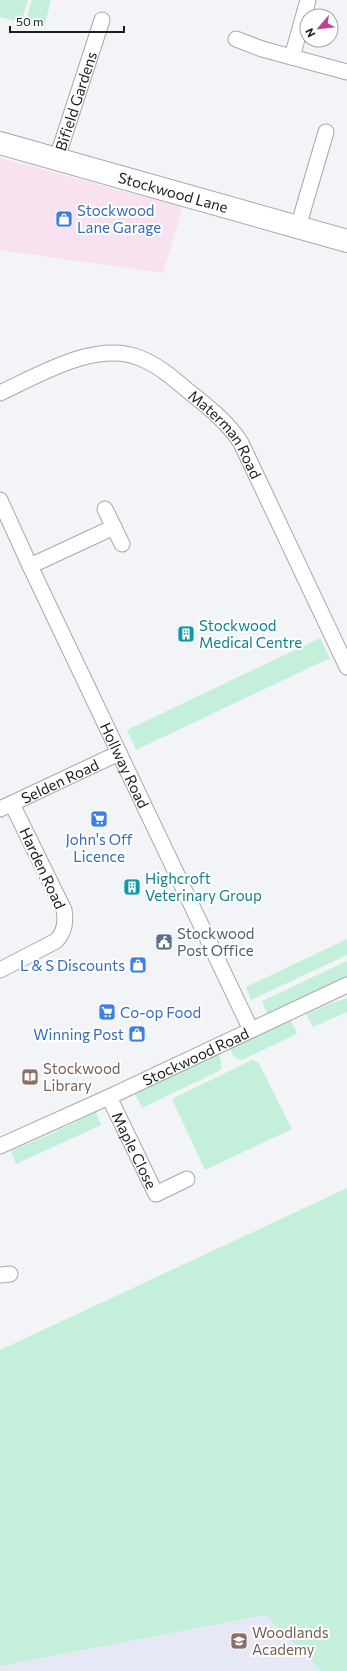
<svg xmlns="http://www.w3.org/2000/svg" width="347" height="1671" font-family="Commissioner,sans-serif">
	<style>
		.commercial { fill: #f9e2ef }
		.built { fill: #e6e9f5 }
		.green { fill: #c4f0db }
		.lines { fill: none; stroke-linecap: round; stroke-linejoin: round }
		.street-casing { stroke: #a7a8ac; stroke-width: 17 }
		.secondary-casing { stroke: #a7a8ac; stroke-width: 24 }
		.street { stroke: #fff; stroke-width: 15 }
		.secondary { stroke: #fff; stroke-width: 22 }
		.labels { text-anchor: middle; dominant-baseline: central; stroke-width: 4; stroke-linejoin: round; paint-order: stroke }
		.street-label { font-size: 15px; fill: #1e1e20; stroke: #fff }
		.shop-label { font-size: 15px; fill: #366cbe; stroke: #fff; text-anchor: start }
		.culture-label { font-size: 15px; fill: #0d838f; stroke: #fff; text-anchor: start }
		.service-label { font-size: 15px; fill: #4e5e75; stroke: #fff; text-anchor: start }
		.education-label { font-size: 15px; fill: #785e54; stroke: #fff; text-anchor: start }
	</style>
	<rect width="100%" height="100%" fill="#f2f4f8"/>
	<path class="commercial" d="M 0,158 L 183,207 L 163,273 L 0,250 Z"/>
	<path class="built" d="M 347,1587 L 347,1671 L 0,1671 L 0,1666 L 262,1616 Z"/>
	<g class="green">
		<path d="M 0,0 L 28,0 L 22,19 L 19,22 L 0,17 Z"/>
		<path d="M 32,0 L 51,0 L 44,28 L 27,24 L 26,20 Z"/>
		<path d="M 320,638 L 330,658 L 136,750 L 127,730 Z"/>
		<path d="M 347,939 L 347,955 L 251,1000 L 246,987 Z"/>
		<path d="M 347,961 L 347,977 L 267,1014 L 262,1001 Z"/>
		<path d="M 347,998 L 347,1012 L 313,1027 L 306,1014 L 329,1004 Z"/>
		<path d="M 291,1020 L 297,1034 L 242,1060 L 234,1057 L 230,1048 Z"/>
		<path d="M 218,1054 L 221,1059 L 221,1070 L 142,1108 L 135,1094 Z"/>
		<path d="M 252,1060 L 259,1063 L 292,1129 L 205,1170 L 172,1099 Z"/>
		<path d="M 96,1112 L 101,1125 L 16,1164 L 11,1151 L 53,1133 Z"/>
		<path d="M 347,1188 L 347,1671 L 321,1671 L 266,1615 L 0,1666 L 0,1350 Z"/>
	</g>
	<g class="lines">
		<g class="street-casing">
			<g id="street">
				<path d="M 236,39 L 262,49 L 347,72"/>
				<path d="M 292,57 L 308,0"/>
				<path id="s1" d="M 57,158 L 102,20"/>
				<path d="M 298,227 L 326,132"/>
				<path id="s2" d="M 0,393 C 39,375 96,340 140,358 C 158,365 173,378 187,390 C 208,407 227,421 241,443 L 347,667"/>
				<path id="s3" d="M 0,500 L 30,566 L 251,1030"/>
				<path d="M 105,509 L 122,544"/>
				<path d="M 30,566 L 114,527"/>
				<path id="s4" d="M 0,809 L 119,753"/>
				<path d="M 0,970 L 56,941 C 65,932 66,922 64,910 L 12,804"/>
				<path id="s5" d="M 109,1097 L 156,1194 L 187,1179"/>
				<path id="s6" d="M 0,1146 L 109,1097 L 347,985"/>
				<path d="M 0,1275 L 10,1274"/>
			</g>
		</g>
		<g class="secondary-casing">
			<g id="secondary">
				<path id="s7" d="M 0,143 L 347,241"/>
			</g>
		</g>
		<use href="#street" class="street"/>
		<use href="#secondary" class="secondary"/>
	</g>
	<defs>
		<g id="shop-square" transform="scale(0.9)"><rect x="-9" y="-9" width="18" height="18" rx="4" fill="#3f7fe0" stroke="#fff"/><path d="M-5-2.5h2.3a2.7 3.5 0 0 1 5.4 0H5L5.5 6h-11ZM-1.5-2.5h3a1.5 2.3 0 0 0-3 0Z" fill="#fff"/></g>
		<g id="building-square" transform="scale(0.9)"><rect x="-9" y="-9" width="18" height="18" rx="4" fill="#0f9aa8" stroke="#fff"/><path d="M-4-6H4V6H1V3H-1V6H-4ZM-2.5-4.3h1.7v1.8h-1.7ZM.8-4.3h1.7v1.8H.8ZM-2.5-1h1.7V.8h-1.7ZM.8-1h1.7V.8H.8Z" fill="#fff"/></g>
		<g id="supermarket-square" transform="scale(0.9)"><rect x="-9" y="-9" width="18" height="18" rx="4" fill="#3f7fe0" stroke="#fff"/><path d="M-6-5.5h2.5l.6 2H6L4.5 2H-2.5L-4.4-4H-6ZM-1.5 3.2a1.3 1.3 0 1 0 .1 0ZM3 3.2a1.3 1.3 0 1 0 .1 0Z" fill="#fff"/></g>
		<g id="civic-square" transform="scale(0.9)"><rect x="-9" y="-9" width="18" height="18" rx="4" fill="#5c6f8a" stroke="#fff"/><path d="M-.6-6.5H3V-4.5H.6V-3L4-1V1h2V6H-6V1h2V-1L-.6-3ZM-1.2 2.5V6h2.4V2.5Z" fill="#fff"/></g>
		<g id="library-square" transform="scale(0.9)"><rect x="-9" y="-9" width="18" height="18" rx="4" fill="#8d6e63" stroke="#fff"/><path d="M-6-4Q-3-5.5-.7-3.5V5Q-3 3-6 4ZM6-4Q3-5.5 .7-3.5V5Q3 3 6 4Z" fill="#fff"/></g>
		<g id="school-square" transform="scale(0.9)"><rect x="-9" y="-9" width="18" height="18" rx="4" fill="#8d6e63" stroke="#fff"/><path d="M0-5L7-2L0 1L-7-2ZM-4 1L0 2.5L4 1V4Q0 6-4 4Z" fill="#fff"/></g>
	</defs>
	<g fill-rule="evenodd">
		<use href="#shop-square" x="64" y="219"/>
		<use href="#building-square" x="186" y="634"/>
		<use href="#supermarket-square" x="99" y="819"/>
		<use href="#building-square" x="132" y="887"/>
		<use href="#civic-square" x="164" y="942"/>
		<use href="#shop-square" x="138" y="965"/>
		<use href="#supermarket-square" x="107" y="1012"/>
		<use href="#shop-square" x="137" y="1034"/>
		<use href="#library-square" x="30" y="1077"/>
		<use href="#school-square" x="239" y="1641"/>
	</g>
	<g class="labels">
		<g class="street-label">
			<text stroke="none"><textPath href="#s1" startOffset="60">Bifield Gardens</textPath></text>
			<text stroke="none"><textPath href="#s7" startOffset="180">Stockwood Lane</textPath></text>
			<text stroke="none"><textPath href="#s2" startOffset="265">Materman Road</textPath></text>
			<text stroke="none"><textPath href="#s3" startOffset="293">Hollway Road</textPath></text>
			<text stroke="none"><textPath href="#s4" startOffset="66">Selden Road</textPath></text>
			<text transform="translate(43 868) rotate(65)">Harden Road</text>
			<text stroke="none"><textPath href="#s6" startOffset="215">Stockwood Road</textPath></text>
			<text stroke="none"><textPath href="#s5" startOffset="59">Maple Close</textPath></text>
		</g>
		<g class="shop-label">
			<text x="77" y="210">Stockwood<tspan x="77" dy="17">Lane Garage</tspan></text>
			<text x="99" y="839" text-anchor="middle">John's Off<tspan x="99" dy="17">Licence</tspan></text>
			<text x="125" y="965" text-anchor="end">L &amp; S Discounts</text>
			<text x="120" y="1012">Co-op Food</text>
			<text x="124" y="1034" text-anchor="end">Winning Post</text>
		</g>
		<g class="culture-label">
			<text x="199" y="625">Stockwood<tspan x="199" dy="17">Medical Centre</tspan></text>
			<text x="145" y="878">Highcroft<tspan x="145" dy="17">Veterinary Group</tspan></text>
		</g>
		<g class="service-label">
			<text x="177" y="933">Stockwood<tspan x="177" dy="17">Post Office</tspan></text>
		</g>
		<g class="education-label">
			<text x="43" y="1068">Stockwood<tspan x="43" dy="17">Library</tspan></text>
			<text x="252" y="1632">Woodlands<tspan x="252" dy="17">Academy</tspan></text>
		</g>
	</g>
	<g transform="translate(319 28) rotate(242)"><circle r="19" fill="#ffffff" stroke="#a5a5a6"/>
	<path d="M0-3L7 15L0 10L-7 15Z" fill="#c04291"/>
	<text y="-6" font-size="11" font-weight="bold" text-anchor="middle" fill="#1e1e20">N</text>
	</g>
	<path d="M10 26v6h114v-6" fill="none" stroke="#1e1e20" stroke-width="2"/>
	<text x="16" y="26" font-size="12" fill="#1e1e20" stroke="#ffffff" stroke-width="3" paint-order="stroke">50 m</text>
</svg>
